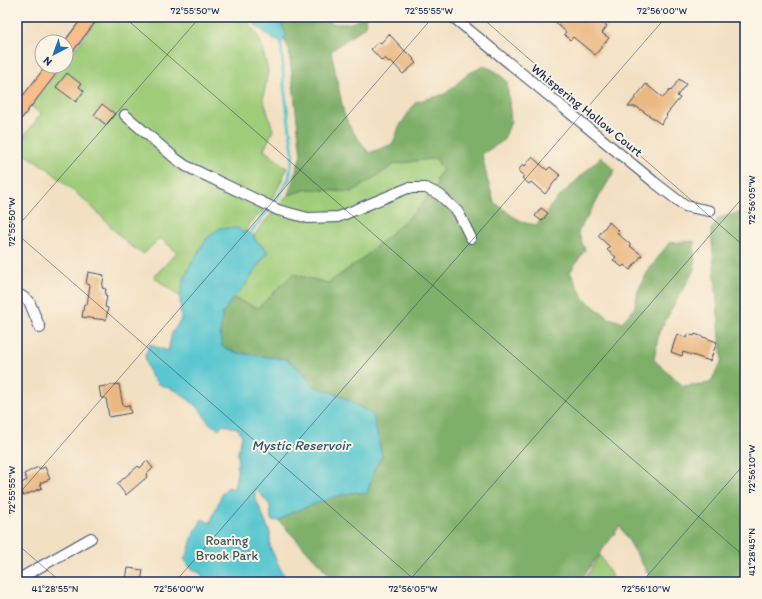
<svg xmlns="http://www.w3.org/2000/svg" width="762" height="599" font-family="Itim,sans-serif">
	<style>
		.green { fill: #9fcc79; stroke: #5d7e6c; fill-rule: evenodd }
		.forest { fill: #7fb069; stroke: #4d7064 }
		.water { fill: #5ac7d0; stroke: #3a7b97 }
		.lines { fill: none; stroke-linecap: round; stroke-linejoin: round }
		.stream { stroke: #5ac7d0; stroke-width: 3 }
		.building { fill: #ebb881 }
		.minor-casing { stroke: #3b4a6d; stroke-width: 12 }
		.major-casing { stroke: #3b4a6d; stroke-width: 14 }
		.minor { stroke: #fff; stroke-width: 10 }
		.major { stroke: #f9bd89; stroke-width: 12 }
		.ticks { fill: none; stroke: #1b2f5e; stroke-width: 1; stroke-opacity: 0.45 }
		.labels { text-anchor: middle; dominant-baseline: central; stroke-width: 4; stroke-linejoin: round; paint-order: stroke }
		.street-label { font-size: 13px; fill: #1b2f5e; stroke: #fcf5e5 }
		.park-label { font-size: 13px; fill: #3c5665; stroke: #fcf5e5 }
		.water-label { font-size: 14px; font-style: italic; fill: #2b557a; stroke: #fcf5e5 }
		.neatline { fill: none; stroke: #1b2f5e; stroke-width: 1.5 }
		.ticks-label { font-size: 10px; text-anchor: middle; fill: #1b2f5e }
	</style>
	<rect width="100%" height="100%" fill="#fcf5e5"/>
	<filter id="ink" filterUnits="userSpaceOnUse"><feTurbulence type="fractalNoise" baseFrequency=".025" numOctaves="2"/><feDisplacementMap in="SourceGraphic" scale="8" xChannelSelector="R" yChannelSelector="G"/><feConvolveMatrix kernelMatrix="1 2 1 2 8 2 1 2 1" color-interpolation-filters="sRGB"/></filter>
	<filter id="wash" filterUnits="userSpaceOnUse"><feTurbulence type="fractalNoise" baseFrequency=".012" numOctaves="4" result="noise"/><feDisplacementMap in="SourceGraphic" scale="16" xChannelSelector="R" yChannelSelector="G"/><feGaussianBlur stdDeviation="0.9" result="paint"/><feColorMatrix in="noise" values="0 0 0 0 0 0 0 0 0 0 0 0 0 0 0 0 0 1.4 0 .05"/><feComposite in="paint" operator="in"/></filter>
	<g filter="url(#wash)">
		<rect width="100%" height="100%" fill="#f2e0c2"/>
		<g class="green">
			<path d="M 99,17 L 246,17 L 260,40 L 268,71 L 263,98 L 273,130 L 264,150 L 287,168 L 278,188 L 267,207 L 249,224 L 244,233 L 241,232 L 207,238 L 191,264 L 184,280 L 180,297 L 154,277 L 177,252 L 160,238 L 144,254 L 128,244 L 91,206 L 48,169 L 22,152 L 17,145 L 41,114 L 31,106 L 62,66 L 66,66 L 66,61 ZM 67,73 L 80,84 L 79,87 L 84,91 L 80,98 L 56,87 ZM 102,104 L 115,114 L 106,125 L 97,118 L 95,120 L 93,119 L 95,116 L 94,115 Z"/>
			<path d="M 436,158 L 443,170 L 436,179 L 438,185 L 415,212 L 360,261 L 328,283 L 293,274 L 258,308 L 233,298 L 244,287 L 268,251 L 259,243 L 253,239 L 254,236 L 262,225 L 288,195 L 308,189 L 352,192 L 395,164 Z"/>
			<path d="M 600,555 L 615,582 L 583,582 Z"/>
		</g>
		<path class="forest" d="M 279,17 L 321,17 L 323,20 L 336,24 L 351,23 L 365,17 L 366,26 L 331,51 L 344,114 L 351,129 L 369,153 L 393,144 L 399,127 L 416,102 L 445,94 L 468,74 L 484,66 L 493,70 L 507,81 L 511,122 L 503,141 L 482,154 L 487,178 L 494,202 L 514,217 L 525,223 L 536,225 L 555,201 L 601,157 L 615,170 L 578,232 L 585,250 L 570,272 L 584,299 L 609,318 L 622,322 L 634,309 L 638,291 L 648,271 L 669,243 L 694,241 L 695,268 L 659,332 L 654,360 L 683,386 L 710,383 L 722,361 L 711,230 L 719,218 L 745,211 L 745,582 L 653,582 L 620,526 L 579,582 L 336,582 L 279,521 L 290,513 L 337,496 L 356,492 L 367,494 L 375,467 L 382,457 L 373,415 L 341,396 L 312,385 L 302,371 L 286,359 L 237,353 L 222,346 L 220,336 L 222,314 L 233,298 L 258,308 L 293,274 L 328,283 L 360,261 L 415,212 L 438,185 L 436,180 L 443,170 L 436,158 L 395,164 L 352,192 L 308,189 L 288,195 L 301,155 L 289,49 L 284,40 L 286,35 Z"/>
		<g class="water">
			<path d="M 251,17 L 279,17 L 286,35 L 284,40 L 274,40 L 253,23 Z"/>
			<path d="M 220,228 L 238,228 L 244,233 L 246,231 L 254,236 L 254,239 L 268,251 L 244,287 L 233,298 L 222,314 L 220,336 L 222,346 L 237,353 L 286,359 L 302,371 L 312,385 L 341,396 L 373,415 L 382,457 L 375,467 L 367,494 L 356,492 L 337,496 L 290,513 L 279,521 L 271,520 L 270,505 L 255,488 L 255,497 L 270,533 L 270,547 L 281,570 L 288,582 L 206,582 L 201,574 L 190,567 L 184,559 L 188,553 L 192,538 L 202,519 L 210,523 L 215,511 L 223,492 L 229,487 L 234,489 L 237,472 L 238,452 L 242,436 L 237,428 L 223,425 L 218,429 L 209,423 L 199,408 L 177,391 L 158,384 L 152,377 L 147,366 L 145,355 L 150,344 L 156,347 L 168,351 L 172,333 L 181,319 L 180,297 L 184,280 L 191,264 L 207,238 Z"/>
		</g>
		<g class="lines">
			<path class="stream" d="M 250,233 L 275,201 L 289,179 L 293,153 L 284,86 L 281,40"/>
		</g>
		<g id="blocks">
			<g class="building">
				<path d="M 553,17 L 580,17 L 588,23 L 593,17 L 597,17 L 607,26 L 602,33 L 609,38 L 595,55 L 573,37 L 570,40 L 564,34 L 566,32 L 556,23 L 558,21 Z"/>
				<path d="M 389,34 L 407,53 L 408,53 L 414,59 L 413,60 L 416,63 L 403,74 L 391,61 L 389,62 L 385,58 L 382,61 L 371,49 L 379,42 L 381,43 Z"/>
				<path d="M 67,73 L 81,84 L 79,87 L 84,91 L 76,102 L 56,87 Z"/>
				<path d="M 679,79 L 686,84 L 677,96 L 680,98 L 666,115 L 667,116 L 661,124 L 637,107 L 628,107 L 646,84 L 663,98 L 670,90 L 671,91 Z"/>
				<path d="M 102,104 L 115,114 L 106,125 L 94,115 Z"/>
				<path d="M 532,157 L 547,170 L 550,167 L 560,175 L 545,194 L 531,182 L 529,184 L 522,178 L 524,176 L 518,171 L 523,164 L 525,166 Z"/>
				<path d="M 541,208 L 548,213 L 542,221 L 535,216 Z"/>
				<path d="M 609,222 L 619,231 L 617,233 L 630,244 L 630,246 L 642,255 L 630,270 L 624,265 L 622,267 L 613,260 L 616,257 L 607,250 L 610,247 L 598,236 Z"/>
				<path d="M 88,272 L 104,275 L 102,288 L 106,289 L 105,295 L 107,296 L 105,307 L 108,308 L 106,320 L 82,317 L 84,304 L 87,305 L 90,285 L 86,284 Z"/>
				<path d="M 677,334 L 687,338 L 688,334 L 694,336 L 695,334 L 717,342 L 710,361 L 683,352 L 682,356 L 671,352 Z"/>
				<path d="M 119,384 L 123,406 L 129,405 L 131,413 L 109,417 L 106,398 L 101,398 L 99,387 Z"/>
				<path d="M 147,461 L 153,468 L 146,475 L 147,477 L 126,495 L 117,484 L 138,466 L 140,468 Z"/>
				<path d="M 38,467 L 40,469 L 45,467 L 50,479 L 40,483 L 42,488 L 23,496 L 18,485 L 27,480 L 24,474 Z"/>
				<path d="M 128,568 L 143,570 L 141,582 L 129,582 L 130,580 L 126,580 Z"/>
			</g>
		</g>
	</g>
	<g filter="url(#ink)">
		<use href="#blocks" fill-opacity="0" stroke="#3b4a6d" stroke-width="1"/>
		<g class="lines">
			<g class="minor-casing">
				<g id="minor">
					<path d="M 453,17 L 654,182 L 685,206 L 710,211"/>
					<path d="M 125,115 L 176,159 L 186,166 L 278,210 L 308,218 L 338,217 L 408,188 L 426,188 L 440,195 L 458,212 L 471,238"/>
					<path d="M 17,293 L 29,301 L 40,328"/>
					<path d="M 17,580 L 91,538"/>
				</g>
			</g>
			<g class="major-casing">
				<g id="major">
					<path d="M 66,50 L 91,17"/>
					<path d="M 17,114 L 54,66"/>
				</g>
			</g>
			<use href="#minor" class="minor"/>
			<use href="#major" class="major"/>
		</g>
	</g>
	<path class="ticks" d="M 124,17 L 745,557M 481,17 L 745,247M 17,227 L 200,17M 17,234 L 417,582M 17,496 L 433,17M 17,544 L 61,582M 175,582 L 666,17M 408,582 L 745,195M 642,582 L 745,463"/>
	<g class="labels">
		<g class="street-label">
			<text transform="translate(587 110) rotate(39)">Whispering Hollow Court</text>
		</g>
		<g class="park-label">
			<text x="227" y="540">Roaring<tspan x="227" dy="15">Brook Park</tspan></text>
		</g>
		<g class="water-label">
			<text x="301" y="445">Mystic Reservoir</text>
		</g>
	</g>
	<rect width="762" height="599" fill="none" stroke="#fcf5e5" stroke-width="44"/>
	<g transform="translate(54 54) rotate(221)"><circle r="19" fill="#fcf5e5" stroke="#a2a6af"/>
	<path d="M0-3L7 15L0 10L-7 15Z" fill="#1f6fb2"/>
	<text y="-6" font-size="11" font-weight="bold" text-anchor="middle" fill="#1b2f5e">N</text>
	</g>
	<rect x="22" y="22" width="718" height="555" class="neatline"/>
	<g class="ticks-label">
		<text x="195" y="14">72°55'50"W</text>
		<text x="429" y="14">72°55'55"W</text>
		<text x="662" y="14">72°56'00"W</text>
		<text transform="translate(751 200) rotate(-90)" y="4">72°56'05"W</text>
		<text transform="translate(11 222) rotate(-90)" y="4">72°55'50"W</text>
		<text transform="translate(751 469) rotate(-90)" y="4">72°56'10"W</text>
		<text transform="translate(11 490) rotate(-90)" y="4">72°55'55"W</text>
		<text transform="translate(751 552) rotate(-90)" y="4">41°28'45"N</text>
		<text x="55" y="592">41°28'55"N</text>
		<text x="179" y="592">72°56'00"W</text>
		<text x="413" y="592">72°56'05"W</text>
		<text x="646" y="592">72°56'10"W</text>
	</g>
</svg>
